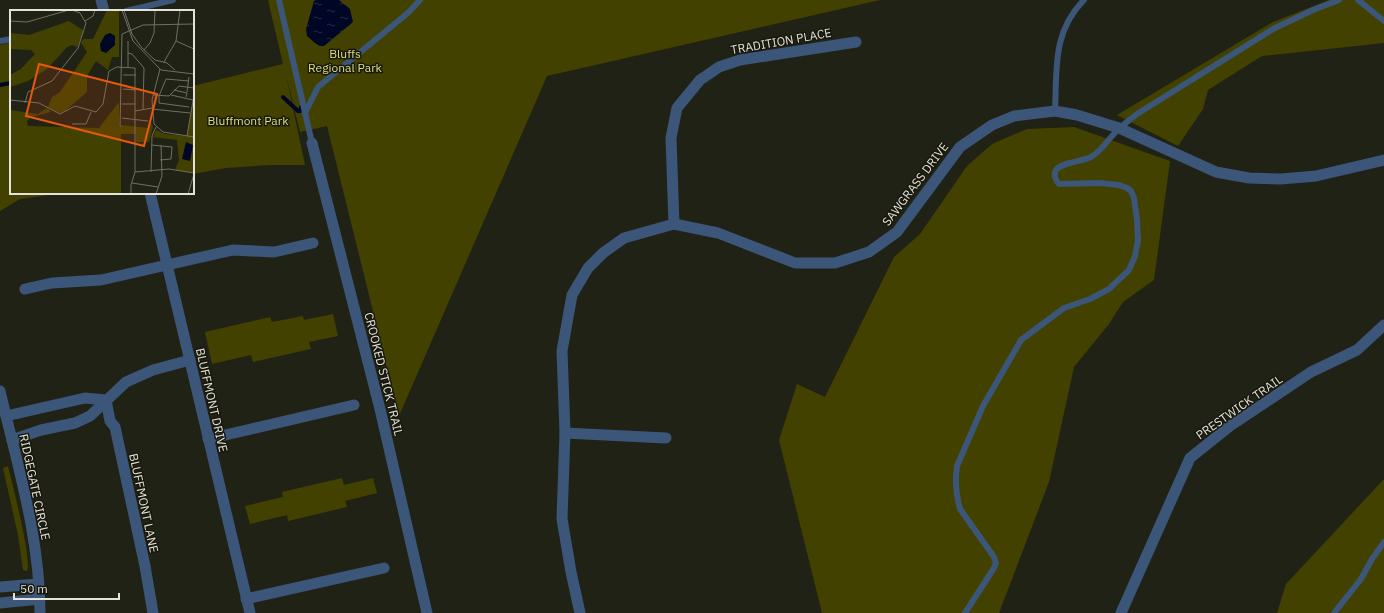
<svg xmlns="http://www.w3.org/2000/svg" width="1384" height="613" font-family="'IBM Plex Sans',sans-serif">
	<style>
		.green { fill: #424100 }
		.water { fill: url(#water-ripples) }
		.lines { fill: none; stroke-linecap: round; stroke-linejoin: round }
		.stream { stroke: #000626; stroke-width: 4 }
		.service { stroke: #3b5679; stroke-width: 6 }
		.minor { stroke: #3b5679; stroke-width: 11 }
		.labels { text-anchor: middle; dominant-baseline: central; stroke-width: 3; stroke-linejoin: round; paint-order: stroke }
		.street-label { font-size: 12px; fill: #e3e3db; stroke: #18180d }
		.park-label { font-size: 12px; fill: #dedf7e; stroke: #18180d }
		.inset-road { fill: none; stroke: #6f6f65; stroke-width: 1 }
		.view { fill: #e8590c; fill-opacity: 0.15; stroke: #e8590c; stroke-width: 2 }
		.inset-edge { fill: none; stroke: #e3e3db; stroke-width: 2 }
	</style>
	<defs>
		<pattern id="water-ripples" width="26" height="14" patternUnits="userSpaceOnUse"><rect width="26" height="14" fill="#000626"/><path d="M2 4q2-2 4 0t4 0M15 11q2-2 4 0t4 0" fill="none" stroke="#252a45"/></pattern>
	</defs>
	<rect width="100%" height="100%" fill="#212216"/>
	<g class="green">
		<path d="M 268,0 L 880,0 L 547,76 L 399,416 L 327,126 L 300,132 L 286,75 L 305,165 L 269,165 L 226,168 L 193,174 L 193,86 L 283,64 Z"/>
		<path d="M 1329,0 L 1384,0 L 1384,43 L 1262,56 L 1208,90 L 1203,109 L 1178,146 L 1117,115 L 1273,22 Z"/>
		<path d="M 11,42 L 11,193 L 63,193 L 20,199 L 0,211 L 0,45 Z"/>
		<path d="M 1074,127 L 1170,161 L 1154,280 L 1123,302 L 1109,324 L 1074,367 L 1049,482 L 999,613 L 822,613 L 779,440 L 797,384 L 825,397 L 894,257 L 920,234 L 967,166 L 992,144 L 1027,129 Z"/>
		<path d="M 333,314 L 338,336 L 309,342 L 311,349 L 253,362 L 251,355 L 212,364 L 205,332 L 270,317 L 272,322 L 303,316 L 304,320 Z"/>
		<path d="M 8,466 C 12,483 32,559 27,571 L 23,570 L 18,535 L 3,468 Z"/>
		<path d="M 342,478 L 344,485 L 373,478 L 377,493 L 345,501 L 347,507 L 288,521 L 287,515 L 250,524 L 245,506 L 283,497 L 282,492 Z"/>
		<path d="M 1384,479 L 1384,613 L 1277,613 L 1286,584 Z"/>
	</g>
	<path class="water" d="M 316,0 L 339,0 L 350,9 L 353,22 L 324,46 L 320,46 L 315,43 L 307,36 L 306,29 L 314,1 Z"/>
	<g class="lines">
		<g class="stream">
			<path d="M 0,85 L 11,83"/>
			<path d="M 283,97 L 298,111 L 300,111 L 301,107"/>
		</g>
		<g class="service">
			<path d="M 279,0 L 312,143"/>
			<path d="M 1358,0 L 1384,21"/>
			<path d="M 126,11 L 173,0"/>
			<path d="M 0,41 L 11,39"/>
			<path d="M 1055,111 C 1057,70 1052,32 1084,0"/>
			<path d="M 305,113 L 318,87 L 409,12 L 420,0"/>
			<path d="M 965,613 L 994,568 L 996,563 L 994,557 L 960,509 C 956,495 955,480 957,466 L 983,406 L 1021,340 L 1064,308 L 1090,299 L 1109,289 L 1129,270 L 1135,256 L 1138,240 L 1137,220 L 1134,198 L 1131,191 L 1127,188 L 1119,185 L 1100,183 L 1059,184 C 1056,181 1053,175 1056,170 C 1062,162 1081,162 1091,157 C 1103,150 1109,137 1120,128 C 1125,123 1131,119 1137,114 L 1273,29 L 1313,10 L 1339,0"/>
			<path d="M 1334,613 L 1361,579 L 1372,559 L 1384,542"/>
		</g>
		<g class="minor">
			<path d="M 101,0 L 104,11"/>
			<path d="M 312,143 L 380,409 L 427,613"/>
			<path d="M 150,193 L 250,613"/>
			<path d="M 674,224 L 671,138 L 677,108 L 700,80 L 719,67 L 740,60 L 856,42"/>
			<path d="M 25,289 L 52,283 L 101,280 L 233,250 L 274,252 L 313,243"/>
			<path d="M 0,391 C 17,464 40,537 40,613"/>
			<path d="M 106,400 L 110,421 L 115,427 L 145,566 L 153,613"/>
			<path d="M 6,416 L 85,398 L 106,400"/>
			<path d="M 565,433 L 666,438"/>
			<path d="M 208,439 L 354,405"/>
			<path d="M 12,440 L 41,430 L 75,423 L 90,416 L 126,382 L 153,370 L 190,360"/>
			<path d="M 0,587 L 38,584"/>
			<path d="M 246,599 L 384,568"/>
			<path d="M 0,603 L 40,599"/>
			<path d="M 580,613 L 571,572 L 562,519 L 565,433 L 562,351 L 572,295 L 588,268 L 603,253 L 624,238 L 674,224 L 718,233 L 795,263 L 835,263 L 869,252 L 897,232 L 960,147 L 992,125 L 1014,116 L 1055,111 L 1077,115 L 1119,128 L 1216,172 L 1249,178 L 1281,179 L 1316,176 L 1384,160"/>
			<path d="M 1121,613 L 1190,458 L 1230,426 L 1311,372 L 1357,350 L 1384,325"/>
		</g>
	</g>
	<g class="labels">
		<g class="street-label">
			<text transform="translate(781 41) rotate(-10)">TRADITION PLACE</text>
			<text transform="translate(915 184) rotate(-53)">SAWGRASS DRIVE</text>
			<text transform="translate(384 374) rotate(76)">CROOKED STICK TRAIL</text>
			<text transform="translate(212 400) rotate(77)">BLUFFMONT DRIVE</text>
			<text transform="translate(1239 407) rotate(-35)">PRESTWICK TRAIL</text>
			<text transform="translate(35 487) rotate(78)">RIDGEGATE CIRCLE</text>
			<text transform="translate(144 503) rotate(78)">BLUFFMONT LANE</text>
		</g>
		<g class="park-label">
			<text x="345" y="53">Bluffs<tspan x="345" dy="14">Regional Park</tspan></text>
			<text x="248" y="120">Bluffmont Park</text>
		</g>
	</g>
	<g transform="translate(10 10)">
		<rect width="184" height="184" fill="#212216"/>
		<path d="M 97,0 L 109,0 L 109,47 L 102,47 L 98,60 L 86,51 L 77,66 L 77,82 L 55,101 L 49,103 L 38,97 L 42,87 L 50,82 L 77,42 L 71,33 L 73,29 L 83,29 ZM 59,11 L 74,21 L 67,37 L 62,35 L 57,37 L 37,59 L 18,71 L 0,77 L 0,65 L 11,59 L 25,44 L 21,40 L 0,39 L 0,23 L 19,25 ZM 184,85 L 184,163 L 165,160 L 169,150 L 167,130 L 143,127 L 146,120 L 155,124 L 177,126 ZM 109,92 L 109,118 L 111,115 L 138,118 L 140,110 L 143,117 L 139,132 L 126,132 L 126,124 L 111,124 L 111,184 L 0,184 L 0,100 L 28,104 L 37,98 L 41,102 L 21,107 L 17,111 L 18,116 L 89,118 Z" fill="#424100"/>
		<path d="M 100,23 L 105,26 L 105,35 L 96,43 L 91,41 L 90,34 L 95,25 ZM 176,132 L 183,135 L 180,151 L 172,149 Z" fill="#000626"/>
		<path class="inset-road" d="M 112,0 L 123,31 L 151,60 L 184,64M 114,0 L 122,24 L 132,38 L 145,50 L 157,53 L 165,60M 0,11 L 17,12 L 59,0M 75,11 L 83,6 L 85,0M 166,31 L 184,39M 134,40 L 140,33 L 144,23 L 145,0M 118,43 L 122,44 L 134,58 L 133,99M 154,52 L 166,31 L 170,0M 118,57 L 118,31M 150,59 L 142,90 L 144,114 L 153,122 L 184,127M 113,65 L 126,65M 179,71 L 156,69 L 149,86 L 149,93 L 179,97M 113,79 L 126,80M 164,80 L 177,83 L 176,87M 177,82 L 179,67M 143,85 L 159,86 L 169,76 L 184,78M 161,85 L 183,90M 0,90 L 29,93 L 50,104 L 65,96 L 86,102 L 93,94 L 99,61 L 107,57 L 125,58 L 125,162 L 121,175 L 121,184M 15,93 L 18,82 L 42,71 L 68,38 L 76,13 L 70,3 L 62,0M 112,94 L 125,94M 142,99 L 180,103M 125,101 L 142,98M 112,108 L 138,111M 62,114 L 76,114 L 81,102M 110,117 L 112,24 L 133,15 L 184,14M 177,126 L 184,85M 141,135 L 162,137 L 161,149 L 150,150M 125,162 L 159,159 L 184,163M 141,162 L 142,126 L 146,117M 122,173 L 148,177M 146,184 L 152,166 L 151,135M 178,184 L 184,164"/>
		<path class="view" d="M 29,54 L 147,84 L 134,136 L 16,106 Z"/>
		<rect width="184" height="184" class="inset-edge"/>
	</g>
	<path d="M14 593v6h105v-6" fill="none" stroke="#e3e3db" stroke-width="2"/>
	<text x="20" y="593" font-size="12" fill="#e3e3db" stroke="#18180d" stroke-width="3" paint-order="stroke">50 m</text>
</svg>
